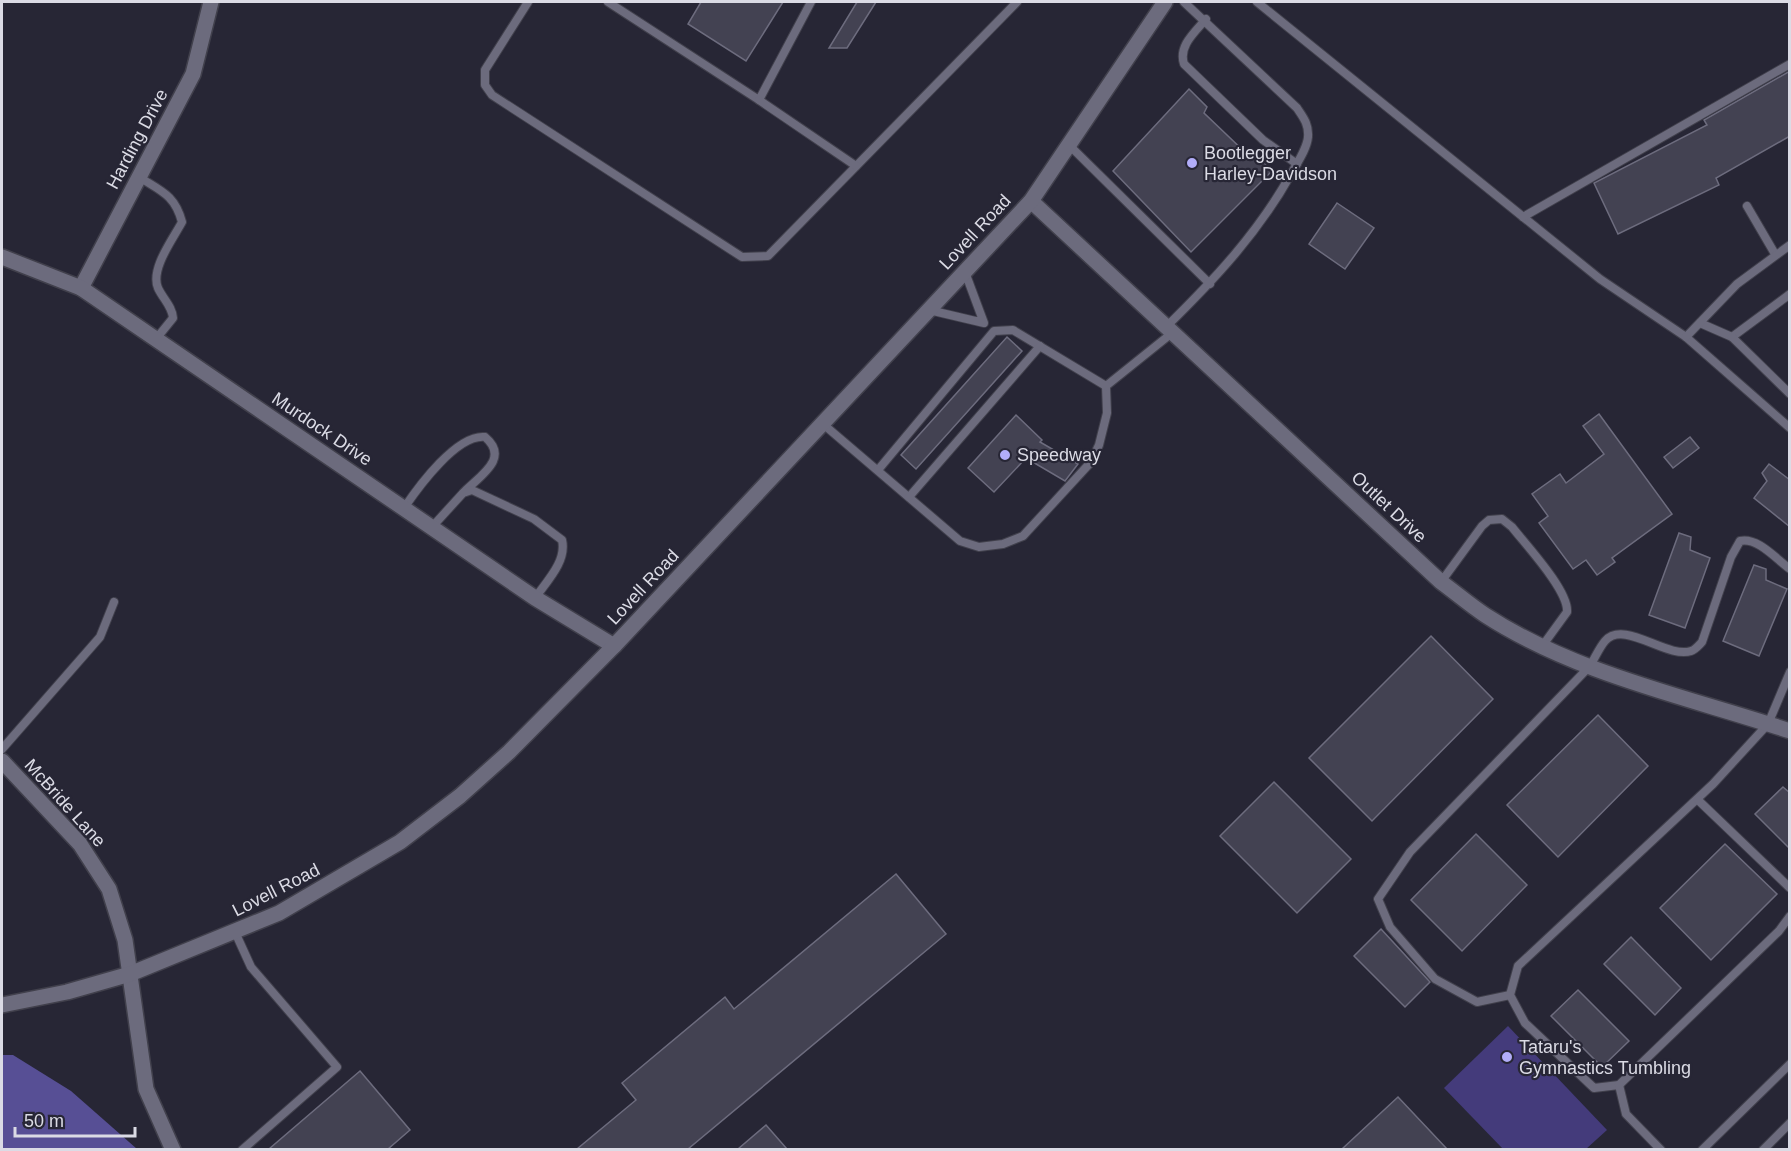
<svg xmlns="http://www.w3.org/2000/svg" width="1791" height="1151" font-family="Helvetica,sans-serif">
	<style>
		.green { fill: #443b7b }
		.forest { fill: #574f95 }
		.building { fill: #434252; stroke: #6d6c7e; stroke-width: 1.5 }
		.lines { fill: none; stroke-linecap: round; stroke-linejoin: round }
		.service-casing { stroke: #41404c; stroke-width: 10 }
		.minor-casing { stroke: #41404c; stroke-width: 18 }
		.tertiary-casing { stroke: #41404c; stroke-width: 18 }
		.secondary-casing { stroke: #41404c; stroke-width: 18 }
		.service { stroke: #6c6b7d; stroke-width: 8 }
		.minor { stroke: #6c6b7d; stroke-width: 15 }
		.tertiary { stroke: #6c6b7d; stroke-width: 15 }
		.secondary { stroke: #6c6b7d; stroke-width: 15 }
		.poi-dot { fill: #b2adf9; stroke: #272635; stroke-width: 2 }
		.labels { text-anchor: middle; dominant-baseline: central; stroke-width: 4.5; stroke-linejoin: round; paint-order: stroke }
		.street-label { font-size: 18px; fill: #dbdbe5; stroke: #272635 }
		.poi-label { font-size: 18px; fill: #dbdbe5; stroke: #272635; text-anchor: start }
	</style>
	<rect width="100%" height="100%" fill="#272635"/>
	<path class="green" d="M 1508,1026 L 1607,1130 L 1586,1149 L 1503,1149 L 1444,1088 Z"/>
	<path class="forest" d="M 2,1055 L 13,1055 L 71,1091 L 137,1149 L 2,1149 Z"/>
	<g class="building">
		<path d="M 701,2 L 783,2 L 746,61 L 688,24 Z"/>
		<path d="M 857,2 L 876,2 L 847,48 L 829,48 Z"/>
		<path d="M 1790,71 L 1790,136 L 1716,178 L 1719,185 L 1618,234 L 1594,183 L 1707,125 L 1704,120 Z"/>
		<path d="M 1189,89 L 1207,107 L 1204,113 L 1249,156 L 1253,152 L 1272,171 L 1191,252 L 1113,171 Z"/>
		<path d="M 1337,203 L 1374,228 L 1345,269 L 1309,244 Z"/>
		<path d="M 1007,337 L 1022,351 L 916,469 L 901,455 Z"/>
		<path d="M 1599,414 L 1672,514 L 1612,558 L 1615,562 L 1597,575 L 1586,560 L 1573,569 L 1539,523 L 1548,516 L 1532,494 L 1560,474 L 1566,483 L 1604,454 L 1583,426 Z"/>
		<path d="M 1016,415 L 1042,440 L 1040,442 L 1078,464 L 1065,481 L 1026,458 L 994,492 L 968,468 Z"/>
		<path d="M 1690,437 L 1699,448 L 1673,468 L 1664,457 Z"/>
		<path d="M 1769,464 L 1790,480 L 1790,527 L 1754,498 L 1767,481 L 1762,473 Z"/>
		<path d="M 1679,533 L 1691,537 L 1690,550 L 1710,558 L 1685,628 L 1649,615 Z"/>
		<path d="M 1754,565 L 1766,569 L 1766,580 L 1787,589 L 1759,656 L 1723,641 Z"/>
		<path d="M 1431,636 L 1493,699 L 1372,821 L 1309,758 Z"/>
		<path d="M 1598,715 L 1648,766 L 1558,857 L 1507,805 Z"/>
		<path d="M 1274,782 L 1351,859 L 1297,913 L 1220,836 Z"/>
		<path d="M 1783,787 L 1790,793 L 1790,849 L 1755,814 Z"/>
		<path d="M 1476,834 L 1527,885 L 1462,951 L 1411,900 Z"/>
		<path d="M 1725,844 L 1777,894 L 1711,960 L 1660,908 Z"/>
		<path d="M 896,874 L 946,934 L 688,1149 L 577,1149 L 636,1100 L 622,1083 L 725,997 L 734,1009 Z"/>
		<path d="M 1381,929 L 1430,982 L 1405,1007 L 1354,956 Z"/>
		<path d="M 1631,937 L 1681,988 L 1655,1015 L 1604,964 Z"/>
		<path d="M 1578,990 L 1629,1041 L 1602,1067 L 1551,1016 Z"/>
		<path d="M 360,1071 L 410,1130 L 388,1149 L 269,1149 Z"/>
		<path d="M 1398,1097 L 1447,1149 L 1342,1149 Z"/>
		<path d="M 766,1125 L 787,1149 L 738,1149 Z"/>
	</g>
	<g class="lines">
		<g class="service-casing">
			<g id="service">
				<path d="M 528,2 L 485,70 L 485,85 L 492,95 L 742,257 L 768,256 L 1017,2"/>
				<path d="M 608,2 L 759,100 L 811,2"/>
				<path d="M 1257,2 L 1600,279 L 1686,337 L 1790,428"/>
				<path d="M 1206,19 C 1195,32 1178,46 1184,64 L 1263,140 L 1297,164"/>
				<path d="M 759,100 L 856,166"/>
				<path d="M 1069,145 L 1210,284"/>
				<path d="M 139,177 C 161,191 175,195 182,222 C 173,239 150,269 158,288 C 163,299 172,306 173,318 L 156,339"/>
				<path d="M 1747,206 L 1775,254"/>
				<path d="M 1523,217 L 1790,64"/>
				<path d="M 929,310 L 984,323 L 965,272"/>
				<path d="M 1700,323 L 1732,337 L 1790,294"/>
				<path d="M 1166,327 C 1214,280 1258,233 1291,174 C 1297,163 1307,149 1308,137 C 1309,124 1303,117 1297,108 L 1184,2"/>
				<path d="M 1686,337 L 1737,284 L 1790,245"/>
				<path d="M 1732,337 L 1790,394"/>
				<path d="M 823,424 L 960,541 L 979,547 L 1003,544 L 1023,536 L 1091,462 L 1099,445 L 1107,413 L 1106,386 L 1172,333"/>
				<path d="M 878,470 L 994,331 L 1013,330 L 1106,386"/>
				<path d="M 909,497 L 1040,346"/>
				<path d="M 404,508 C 419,486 457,434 485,437 C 510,458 481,475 464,492"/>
				<path d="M 432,527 L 463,493 L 472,490 L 534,519 L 562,540 C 567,561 547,581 535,598"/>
				<path d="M 1441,582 L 1482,526 L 1489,520 L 1502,519 L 1512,527 C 1526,545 1569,591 1567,612 L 1543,645"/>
				<path d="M 1790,672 L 1768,724 L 1713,784 L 1518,966 L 1510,995 L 1525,1023 L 1594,1088 L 1619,1085 L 1779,931 L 1790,916"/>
				<path d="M 2,749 L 100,637 L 114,602"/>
				<path d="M 1698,800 L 1790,888"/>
				<path d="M 235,932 L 251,967 L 337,1067 L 242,1150"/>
				<path d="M 1510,995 L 1477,1002 L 1435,979 L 1390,927 L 1378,899 L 1410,852 L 1590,666 C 1595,658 1599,648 1605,641 C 1624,619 1667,659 1691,651 C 1695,650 1699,645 1702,642 L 1731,557 L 1740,541 C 1758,537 1776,559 1790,569"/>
				<path d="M 1619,1085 L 1626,1114 L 1661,1150"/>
				<path d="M 1702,1150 L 1790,1064"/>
				<path d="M 1763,1150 L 1790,1123"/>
			</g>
		</g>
		<g class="minor-casing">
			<g id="minor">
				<path d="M 81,288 L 193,74 L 211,2"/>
				<path d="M 2,761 L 80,844 L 109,889 L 125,940 L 146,1089 L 173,1150"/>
			</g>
		</g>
		<g class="tertiary-casing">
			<path id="tertiary" d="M 1031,201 L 1441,582 C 1456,593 1470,605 1485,615 C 1576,674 1688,697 1790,731"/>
		</g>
		<g class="secondary-casing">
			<g id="secondary">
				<path d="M 2,257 L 81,288 L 535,598 L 614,646"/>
				<path d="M 2,1005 L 67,992 L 130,974 L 279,913 L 400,842 L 460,796 L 509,752 L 614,646 L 1031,201 L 1165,2"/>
			</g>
		</g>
		<use href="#service" class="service"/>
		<use href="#minor" class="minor"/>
		<use href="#tertiary" class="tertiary"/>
		<use href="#secondary" class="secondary"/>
	</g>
	<g class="poi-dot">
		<circle cx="1192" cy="163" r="6"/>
		<circle cx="1005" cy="455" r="6"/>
		<circle cx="1507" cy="1057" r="6"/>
	</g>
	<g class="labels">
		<g class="street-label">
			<text transform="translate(137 139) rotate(-62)">Harding Drive</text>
			<text transform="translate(975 232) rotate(-47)">Lovell Road</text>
			<text transform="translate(322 429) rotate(34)">Murdock Drive</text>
			<text transform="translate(1389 507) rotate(43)">Outlet Drive</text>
			<text transform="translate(643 587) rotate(-47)">Lovell Road</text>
			<text transform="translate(65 803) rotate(48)">McBride Lane</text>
			<text transform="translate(276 890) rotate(-27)">Lovell Road</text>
		</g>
		<g class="poi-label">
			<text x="1204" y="153">Bootlegger<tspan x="1204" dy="21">Harley-Davidson</tspan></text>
			<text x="1017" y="455">Speedway</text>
			<text x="1519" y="1047">Tataru's<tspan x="1519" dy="21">Gymnastics Tumbling</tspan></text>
		</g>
	</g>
	<rect width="1791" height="1151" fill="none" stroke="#dbdbe5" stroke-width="6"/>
	<path d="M15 1127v9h120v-9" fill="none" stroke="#dbdbe5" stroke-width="3"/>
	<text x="24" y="1127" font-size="18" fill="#dbdbe5" stroke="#272635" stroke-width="4.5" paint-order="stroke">50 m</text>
</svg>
